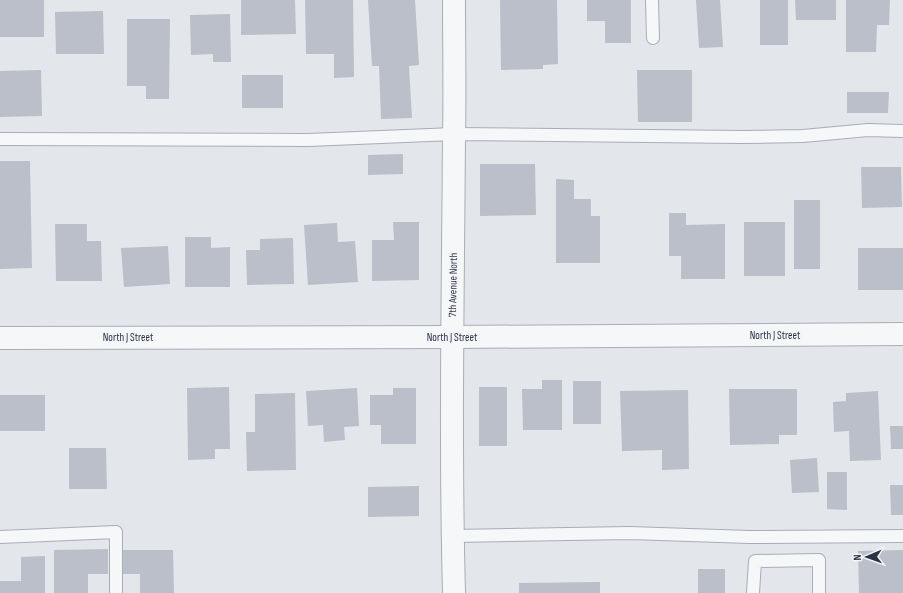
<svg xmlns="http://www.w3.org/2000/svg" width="903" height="593" font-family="'Sofia Sans Condensed',sans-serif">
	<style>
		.building { fill: #babfc9 }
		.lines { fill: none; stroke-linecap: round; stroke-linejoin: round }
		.service-casing { stroke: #a8adb6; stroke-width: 14 }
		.minor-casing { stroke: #a8adb6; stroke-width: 24 }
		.service { stroke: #f6f7f9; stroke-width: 12 }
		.minor { stroke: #f6f7f9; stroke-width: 22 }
		.labels { text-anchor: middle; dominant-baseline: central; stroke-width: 3; stroke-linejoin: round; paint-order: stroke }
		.street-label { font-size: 11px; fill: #2b3344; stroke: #f3f5f8 }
	</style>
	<rect width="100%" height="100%" fill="#e3e6eb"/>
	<g class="building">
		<rect x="0" y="0" width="44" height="37"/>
		<path d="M 241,0 L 295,0 L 296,34 L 241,35 Z"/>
		<path d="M 305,0 L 353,0 L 354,77 L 334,78 L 334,54 L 306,54 Z"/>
		<path d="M 368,0 L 415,0 L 419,65 L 409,66 L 412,118 L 381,119 L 379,66 L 372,66 Z"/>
		<path d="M 500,0 L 557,0 L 558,64 L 543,65 L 543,69 L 501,70 Z"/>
		<path d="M 587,0 L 631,0 L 631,43 L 605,43 L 605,21 L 587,21 Z"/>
		<path d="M 696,0 L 720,0 L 723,47 L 699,48 Z"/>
		<rect x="760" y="0" width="28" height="45"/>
		<path d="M 795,0 L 836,0 L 836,20 L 796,20 Z"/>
		<path d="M 846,0 L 890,0 L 889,25 L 877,25 L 876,52 L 846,52 Z"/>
		<path d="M 103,11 L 104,54 L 56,54 L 55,12 Z"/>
		<path d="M 230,14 L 231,62 L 213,62 L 213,54 L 191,55 L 190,15 Z"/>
		<path d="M 127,19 L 170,19 L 169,99 L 146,99 L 146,86 L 127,86 Z"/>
		<path d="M 41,70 L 42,116 L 0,117 L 0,71 Z"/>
		<path d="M 637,70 L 692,70 L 692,122 L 638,122 Z"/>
		<rect x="242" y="75" width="41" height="33"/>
		<path d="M 847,92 L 889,92 L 888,113 L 847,113 Z"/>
		<path d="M 403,154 L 403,174 L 368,175 L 368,155 Z"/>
		<path d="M 0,161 L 30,161 L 32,268 L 0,269 Z"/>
		<path d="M 480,164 L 535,164 L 536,215 L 480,216 Z"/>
		<path d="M 861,167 L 901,167 L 902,207 L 862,208 Z"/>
		<path d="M 556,179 L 574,180 L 574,199 L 591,199 L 591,216 L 600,216 L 600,263 L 556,263 Z"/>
		<rect x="794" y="200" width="26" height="69"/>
		<path d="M 669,213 L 686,213 L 686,225 L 725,224 L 725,279 L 681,279 L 681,256 L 669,256 Z"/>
		<path d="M 393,222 L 419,222 L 419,280 L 372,281 L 372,240 L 394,240 Z"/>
		<rect x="744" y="222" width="41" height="54"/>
		<path d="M 337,223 L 338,242 L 355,241 L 358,282 L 308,285 L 304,225 Z"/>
		<path d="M 55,224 L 87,224 L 87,241 L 101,241 L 102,281 L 56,281 Z"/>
		<path d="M 185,237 L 211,237 L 211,248 L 230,247 L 230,287 L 185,287 Z"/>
		<path d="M 293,238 L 294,284 L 247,285 L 246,250 L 260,250 L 260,239 Z"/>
		<path d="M 168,246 L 170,284 L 124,287 L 121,248 Z"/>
		<rect x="858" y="248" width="45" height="42"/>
		<path d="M 542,380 L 562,380 L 562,430 L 523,430 L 522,389 L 542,389 Z"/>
		<rect x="573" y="381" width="28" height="43"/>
		<path d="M 229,387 L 230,449 L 215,449 L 215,459 L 188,460 L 187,388 Z"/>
		<rect x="479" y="387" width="28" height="59"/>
		<path d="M 357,388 L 359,426 L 344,427 L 345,440 L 324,442 L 323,425 L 308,426 L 306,391 Z"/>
		<path d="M 393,388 L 416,388 L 416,444 L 381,444 L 381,425 L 370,425 L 370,395 L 393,395 Z"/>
		<path d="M 729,389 L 797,389 L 797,435 L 779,435 L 779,444 L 730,445 Z"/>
		<path d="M 688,390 L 689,469 L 662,470 L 662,450 L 622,451 L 620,391 Z"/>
		<path d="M 878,391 L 881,460 L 850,461 L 849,431 L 834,432 L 833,402 L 846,401 L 846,393 Z"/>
		<path d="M 295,393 L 296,470 L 247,471 L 246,432 L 255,432 L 255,394 Z"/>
		<rect x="0" y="395" width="45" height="36"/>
		<path d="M 890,426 L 903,426 L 903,449 L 891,449 Z"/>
		<path d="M 69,448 L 106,448 L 107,489 L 69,489 Z"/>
		<path d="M 817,458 L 819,492 L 792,493 L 790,460 Z"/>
		<path d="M 827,472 L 847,472 L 847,510 L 827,509 Z"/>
		<path d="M 890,485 L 903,485 L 903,515 L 891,515 Z"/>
		<path d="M 419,486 L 419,516 L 368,517 L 368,487 Z"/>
		<path d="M 108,549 L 108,574 L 88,574 L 88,593 L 54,593 L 54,550 Z"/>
		<path d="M 120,550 L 173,550 L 174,593 L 140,593 L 140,574 L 121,574 Z"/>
		<path d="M 903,550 L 903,593 L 859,593 L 858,551 Z"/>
		<path d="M 45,556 L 45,593 L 0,593 L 0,581 L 21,581 L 21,557 Z"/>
		<rect x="698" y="569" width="27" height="24"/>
		<path d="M 600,582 L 600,593 L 519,593 L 519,583 Z"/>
	</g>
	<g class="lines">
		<g class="service-casing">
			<g id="service">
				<path d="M 652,0 L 653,38"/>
				<path d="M 0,139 L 308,140 L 454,134 L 741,137 L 803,136 L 868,130 L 903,131"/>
				<path d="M 452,536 L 630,533 L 749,537 L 903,536"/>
				<path d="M 0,537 L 116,532 L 116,593"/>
				<path d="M 753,593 L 755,561 L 819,560 L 819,593"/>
			</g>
		</g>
		<g class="minor-casing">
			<g id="minor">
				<path d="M 454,0 C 454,45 455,91 454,136 C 453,288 450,441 454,593"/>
				<path d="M 0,338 L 452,337 L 903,334"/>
			</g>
		</g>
		<use href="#service" class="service"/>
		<use href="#minor" class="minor"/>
	</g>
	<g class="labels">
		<g class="street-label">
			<text transform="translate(453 285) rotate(-89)">7th Avenue North</text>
			<text x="775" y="335">North J Street</text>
			<text x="128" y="337">North J Street</text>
			<text x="452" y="337">North J Street</text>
		</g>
	</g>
	<g transform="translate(867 557) rotate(268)" stroke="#f3f5f8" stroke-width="3" paint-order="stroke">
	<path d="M0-3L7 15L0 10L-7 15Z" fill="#2b3344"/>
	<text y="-6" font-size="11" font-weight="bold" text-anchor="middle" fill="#2b3344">N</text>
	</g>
</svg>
